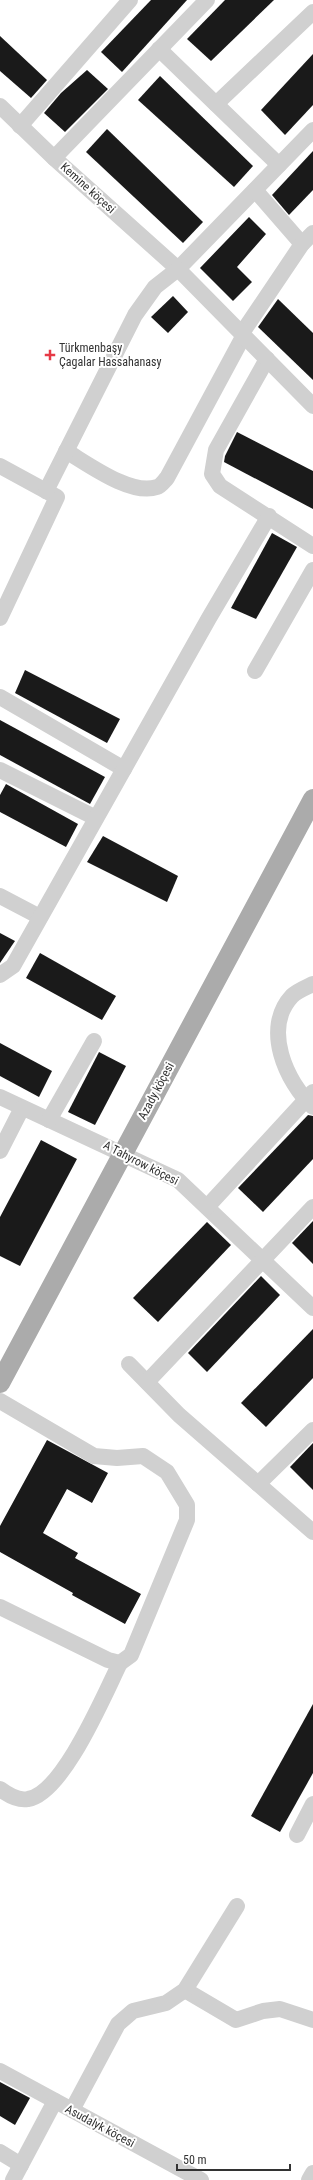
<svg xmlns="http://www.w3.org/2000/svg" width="313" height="2180" font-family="'Roboto Condensed',sans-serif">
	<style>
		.building { fill: #1a1a1a }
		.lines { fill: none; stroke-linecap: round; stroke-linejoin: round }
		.minor { stroke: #d0d0d0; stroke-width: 16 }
		.major { stroke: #ababab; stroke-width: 20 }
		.poi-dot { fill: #e63946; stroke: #fff; stroke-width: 1.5 }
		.labels { text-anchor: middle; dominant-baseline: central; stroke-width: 4; stroke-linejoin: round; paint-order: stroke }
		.street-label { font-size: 12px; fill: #333; stroke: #fff }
		.poi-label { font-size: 12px; fill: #333; stroke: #fff; text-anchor: start }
	</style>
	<rect width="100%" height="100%" fill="#fff"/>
	<g class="building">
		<path d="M 151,0 L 187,0 L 122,72 L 101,52 Z"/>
		<path d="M 225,0 L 274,0 L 211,61 L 187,39 Z"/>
		<path d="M 0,36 L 47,80 L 31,98 L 0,71 Z"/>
		<path d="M 313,54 L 313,105 L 285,135 L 261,110 Z"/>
		<path d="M 87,70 L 108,89 L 65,132 L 44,113 L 61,93 Z"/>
		<path d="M 160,76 L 253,166 L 234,187 L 138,100 Z"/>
		<path d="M 107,129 L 203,222 L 183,243 L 86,152 Z"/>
		<path d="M 313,151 L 313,190 L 289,215 L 272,195 Z"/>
		<path d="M 249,217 L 266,234 L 237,267 L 252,282 L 233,301 L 200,268 Z"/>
		<path d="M 173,296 L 188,312 L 168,333 L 151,317 Z"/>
		<path d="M 278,299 L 313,333 L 313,380 L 258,327 Z"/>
		<path d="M 237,432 L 313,471 L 313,509 L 224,462 L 225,456 Z"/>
		<path d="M 272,533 L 297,547 L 256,619 L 231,608 Z"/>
		<path d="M 25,670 L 120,719 L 107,743 L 15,693 Z"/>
		<path d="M 0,720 L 105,777 L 90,804 L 0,755 Z"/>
		<path d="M 6,784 L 78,824 L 66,847 L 0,812 L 0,795 Z"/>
		<path d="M 103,836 L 178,876 L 167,902 L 87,862 Z"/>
		<path d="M 0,933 L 15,941 L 0,963 Z"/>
		<path d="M 40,953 L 116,996 L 102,1020 L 26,978 Z"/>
		<path d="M 0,1043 L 52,1071 L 39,1097 L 0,1076 Z"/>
		<path d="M 99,1052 L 126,1066 L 95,1125 L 68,1112 Z"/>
		<path d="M 308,1115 L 313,1116 L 313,1159 L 263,1212 L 238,1188 Z"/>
		<path d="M 41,1140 L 77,1159 L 20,1266 L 0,1256 L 0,1217 Z"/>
		<path d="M 313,1221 L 313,1264 L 292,1243 Z"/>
		<path d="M 207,1222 L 231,1245 L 158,1322 L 133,1298 Z"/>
		<path d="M 261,1276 L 280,1295 L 207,1372 L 188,1353 Z"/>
		<path d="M 313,1329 L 313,1378 L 266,1427 L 241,1403 Z"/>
		<path d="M 47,1440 L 108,1473 L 92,1503 L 67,1489 L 43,1533 L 78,1553 L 75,1558 L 141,1594 L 125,1624 L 72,1595 L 73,1593 L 0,1552 L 0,1526 Z"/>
		<path d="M 313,1443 L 313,1490 L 290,1467 Z"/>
		<path d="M 313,1704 L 313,1773 L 280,1832 L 251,1816 Z"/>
		<path d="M 0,2082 L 30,2098 L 15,2125 L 0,2116 Z"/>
	</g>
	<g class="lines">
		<g class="minor">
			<path d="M 159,49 L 279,165"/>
			<path d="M 216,104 L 313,12"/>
			<path d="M 0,106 L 54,158 L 178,269 L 313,130"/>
			<path d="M 20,126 L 130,0"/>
			<path d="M 54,158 L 207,0"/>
			<path d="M 255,190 L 302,244"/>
			<path d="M 242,333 L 302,244 L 313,233"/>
			<path d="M 267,359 L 216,450 L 212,474 L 220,486 L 313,546"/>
			<path d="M 66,451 C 88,464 131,496 157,487 C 161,486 164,481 167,478 L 244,335"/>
			<path d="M 0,466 L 57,497 L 0,618"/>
			<path d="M 46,491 L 135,315 L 155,287 L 178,269 L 313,406"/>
			<path d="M 255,671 L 313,570"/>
			<path d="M 0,697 L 124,769"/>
			<path d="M 0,770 L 96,818"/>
			<path d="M 0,896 L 40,917"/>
			<path d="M 0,975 L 13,966 L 209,618 L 269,516"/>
			<path d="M 313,984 C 307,987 297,991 292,996 C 262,1028 286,1082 313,1107"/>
			<path d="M 0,1097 L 178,1180 L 313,1308"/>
			<path d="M 49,1120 L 94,1041"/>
			<path d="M 0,1151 L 22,1108"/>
			<path d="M 207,1207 L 313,1092"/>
			<path d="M 129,1364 L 179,1415 L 313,1532"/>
			<path d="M 147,1382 L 313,1207"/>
			<path d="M 0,1401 L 94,1456 L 117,1458 L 143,1456 L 167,1472 L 187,1505 L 187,1520 L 131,1655 L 120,1663 L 108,1660 L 0,1607"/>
			<path d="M 258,1484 L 313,1430"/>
			<path d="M 0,1789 C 8,1795 18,1801 28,1799 C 63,1794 105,1693 120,1663"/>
			<path d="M 297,1835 L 313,1804"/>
			<path d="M 185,1990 L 236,2020 L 263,2011 L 280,2009 L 313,2020"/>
			<path d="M 0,2071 L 201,2180"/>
			<path d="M 72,2110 L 118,2024 L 133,2011 L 166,2003 L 185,1990 L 237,1906"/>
			<path d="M 0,2152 L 21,2165"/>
			<path d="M 13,2180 L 55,2101"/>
			<path d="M 309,2180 L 313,2173"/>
		</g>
		<path class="major" d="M 0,1383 L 313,799"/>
	</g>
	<path class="poi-dot" d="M48 349h4v4h4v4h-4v4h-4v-4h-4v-4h4z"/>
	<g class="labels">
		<g class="street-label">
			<text transform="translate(88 188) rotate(42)">Kemine köçesi</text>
			<text transform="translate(156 1091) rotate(-62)">Azady köçesi</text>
			<text transform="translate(141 1163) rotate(27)">A Tahyrow köçesi</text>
			<text transform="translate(100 2126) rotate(28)">Asudalyk köçesi</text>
		</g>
		<g class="poi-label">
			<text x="59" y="348">Türkmenbaşy<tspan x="59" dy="14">Çagalar Hassahanasy</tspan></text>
		</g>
	</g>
	<path d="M177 2164v6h113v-6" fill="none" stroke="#333333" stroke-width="2"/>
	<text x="183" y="2164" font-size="12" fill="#333333" stroke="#ffffff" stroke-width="3" paint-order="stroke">50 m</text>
</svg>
